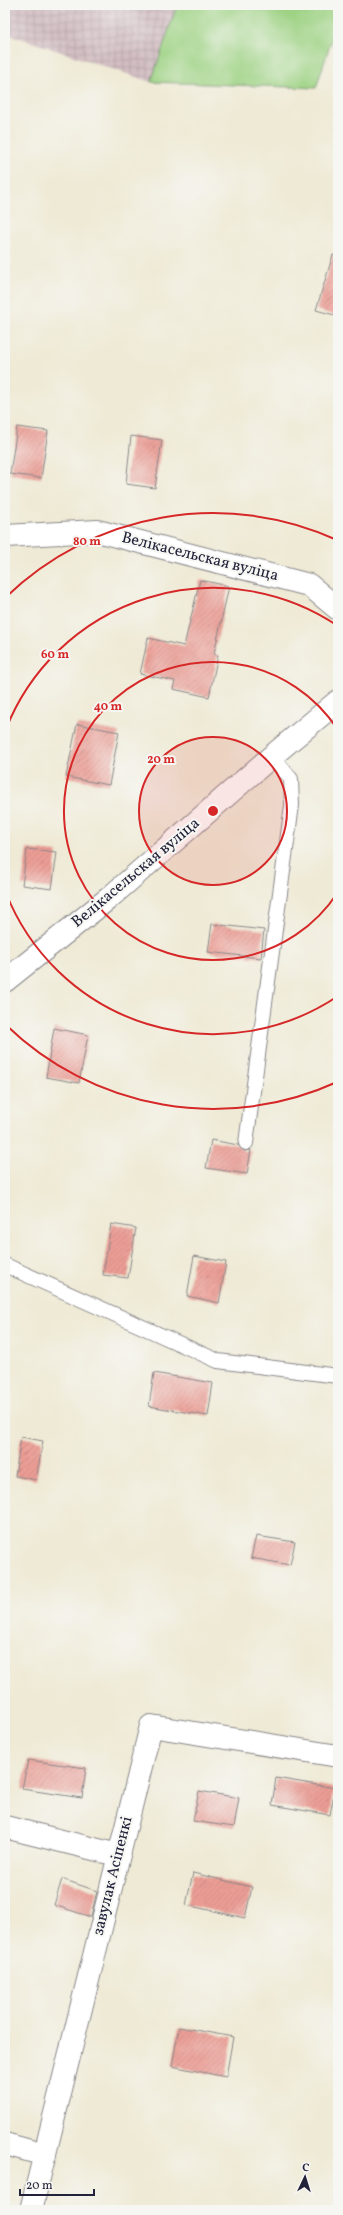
<svg xmlns="http://www.w3.org/2000/svg" width="343" height="2215" font-family="Vollkorn,serif">
	<style>
		.industrial { fill: url(#industrial-grid) }
		.grass { fill: #9dd283; stroke: #607a5f }
		.building { fill: url(#building-hatch) }
		.lines { fill: none; stroke-linecap: round; stroke-linejoin: round }
		.lane-casing { stroke: #888688; stroke-width: 16 }
		.street-casing { stroke: #888688; stroke-width: 24 }
		.lane { stroke: #fff; stroke-width: 14 }
		.street { stroke: #fff; stroke-width: 22 }
		.ring { fill: none; stroke: #d62828; stroke-width: 2 }
		.labels { text-anchor: middle; dominant-baseline: central; stroke-width: 4; stroke-linejoin: round; paint-order: stroke }
		.street-label { font-size: 16px; fill: #22223b; stroke: #f6f6f2 }
		.centre { fill: #d62828; stroke: #f6f6f2; stroke-width: 2 }
		.ring-label { font-size: 12px; text-anchor: middle; font-weight: bold; fill: #d62828; stroke: #f6f6f2; stroke-width: 4; stroke-linejoin: round; paint-order: stroke }
	</style>
	<defs>
		<pattern id="industrial-grid" width="8" height="8" patternUnits="userSpaceOnUse"><rect width="8" height="8" fill="#d2bec2"/><path d="M0 4h8M4 0v8" fill="none" stroke="#b4a3a8"/></pattern>
		<pattern id="building-hatch" width="6" height="6" patternUnits="userSpaceOnUse"><rect width="6" height="6" fill="#ec9e95"/><path d="M-1 1l2-2M0 6l6-6M5 7l2-2" fill="none" stroke="#bf807b"/></pattern>
	</defs>
	<rect width="100%" height="100%" fill="#f6f6f2"/>
	<filter id="ink" filterUnits="userSpaceOnUse"><feTurbulence type="fractalNoise" baseFrequency=".025" numOctaves="2"/><feDisplacementMap in="SourceGraphic" scale="8" xChannelSelector="R" yChannelSelector="G"/><feConvolveMatrix kernelMatrix="1 2 1 2 8 2 1 2 1" color-interpolation-filters="sRGB"/></filter>
	<filter id="wash" filterUnits="userSpaceOnUse"><feTurbulence type="fractalNoise" baseFrequency=".012" numOctaves="4" result="noise"/><feDisplacementMap in="SourceGraphic" scale="16" xChannelSelector="R" yChannelSelector="G"/><feGaussianBlur stdDeviation="0.9" result="paint"/><feColorMatrix in="noise" values="0 0 0 0 0 0 0 0 0 0 0 0 0 0 0 0 0 1.4 0 .05"/><feComposite in="paint" operator="in"/></filter>
	<g filter="url(#wash)">
		<rect width="100%" height="100%" fill="#efead5"/>
		<path class="industrial" d="M 5,5 L 177,5 L 151,82 L 5,33 Z"/>
		<path class="grass" d="M 177,5 L 338,5 L 338,20 L 316,88 L 151,82 Z"/>
		<g id="blocks">
			<g class="building">
				<path d="M 333,255 L 338,256 L 338,316 L 316,310 Z"/>
				<path d="M 17,427 L 48,431 L 41,478 L 10,474 Z"/>
				<path d="M 131,436 L 162,440 L 155,488 L 126,484 Z"/>
				<path d="M 200,580 L 229,586 L 214,654 L 218,655 L 209,697 L 173,689 L 175,681 L 140,674 L 148,638 L 184,646 Z"/>
				<path d="M 77,724 L 119,732 L 109,785 L 66,777 Z"/>
				<path d="M 27,849 L 57,852 L 52,889 L 22,885 Z"/>
				<path d="M 212,924 L 264,930 L 261,958 L 208,952 Z"/>
				<path d="M 54,1028 L 88,1035 L 79,1083 L 46,1077 Z"/>
				<path d="M 211,1140 L 238,1145 L 244,1151 L 251,1150 L 247,1174 L 206,1168 Z"/>
				<path d="M 111,1224 L 136,1228 L 128,1278 L 103,1275 Z"/>
				<path d="M 194,1256 L 226,1262 L 219,1303 L 187,1296 Z"/>
				<path d="M 154,1373 L 213,1383 L 208,1416 L 149,1406 Z"/>
				<path d="M 21,1437 L 43,1441 L 36,1480 L 15,1476 Z"/>
				<path d="M 256,1536 L 295,1542 L 290,1565 L 251,1558 Z"/>
				<path d="M 28,1760 L 86,1768 L 82,1798 L 22,1789 Z"/>
				<path d="M 276,1778 L 335,1788 L 330,1815 L 272,1805 Z"/>
				<path d="M 199,1791 L 239,1798 L 234,1827 L 193,1821 Z"/>
				<path d="M 193,1873 L 252,1887 L 245,1918 L 186,1905 Z"/>
				<path d="M 62,1879 L 97,1891 L 91,1917 L 54,1905 Z"/>
				<path d="M 179,2027 L 233,2037 L 226,2077 L 172,2066 Z"/>
			</g>
		</g>
	</g>
	<g filter="url(#ink)">
		<use href="#blocks" fill-opacity="0" stroke="#888688" stroke-width="1"/>
		<g class="lines">
			<g class="lane-casing">
				<g id="lane">
					<path d="M 246,1143 L 292,805 L 291,779 L 272,756"/>
					<path d="M 5,1265 L 218,1361 L 338,1376"/>
				</g>
			</g>
			<g class="street-casing">
				<g id="street">
					<path d="M 5,536 L 97,531 L 309,585 L 338,609"/>
					<path d="M 5,981 L 109,898 L 272,756 L 338,701"/>
					<path d="M 5,1827 L 118,1855"/>
					<path d="M 5,2144 L 45,2155"/>
					<path d="M 31,2210 L 151,1726 L 338,1756"/>
				</g>
			</g>
			<use href="#lane" class="lane"/>
			<use href="#street" class="street"/>
		</g>
	</g>
	<circle cx="213" cy="811" r="74" fill="#d62828" fill-opacity=".12"/>
	<g class="ring">
		<circle cx="213" cy="811" r="74"/>
		<path d="M338 892A149 149 0 1 1 338 730"/>
		<path d="M338 996A223 223 0 0 1 6 893M6 729A223 223 0 0 1 338 626"/>
		<path d="M337 1082A298 298 0 0 1 6 1025M6 597A298 298 0 0 1 337 540"/>
	</g>
	<g class="labels">
		<g class="street-label">
			<text transform="translate(200 557) rotate(14)">Велікасельская вуліца</text>
			<text transform="translate(136 873) rotate(-40)">Велікасельская вуліца</text>
			<text transform="translate(113 1876) rotate(-76)">завулак Асіпенкі</text>
		</g>
	</g>
	<circle cx="213" cy="811" r="6" class="centre"/>
	<g class="ring-label">
		<text x="87" y="545">80 m</text>
		<text x="55" y="658">60 m</text>
		<text x="108" y="710">40 m</text>
		<text x="161" y="763">20 m</text>
	</g>
	<rect width="343" height="2215" fill="none" stroke="#f6f6f2" stroke-width="20"/>
	<g transform="translate(305 2177) rotate(4)" stroke="#f6f6f2" stroke-width="3" paint-order="stroke">
	<path d="M0-3L7 15L0 10L-7 15Z" fill="#22223b"/>
	<text y="-6" font-size="11" font-weight="bold" text-anchor="middle" fill="#22223b">С</text>
	</g>
	<path d="M20 2189v6h74v-6" fill="none" stroke="#22223b" stroke-width="2"/>
	<text x="26" y="2189" font-size="12" fill="#22223b" stroke="#f6f6f2" stroke-width="3" paint-order="stroke">20 m</text>
</svg>
